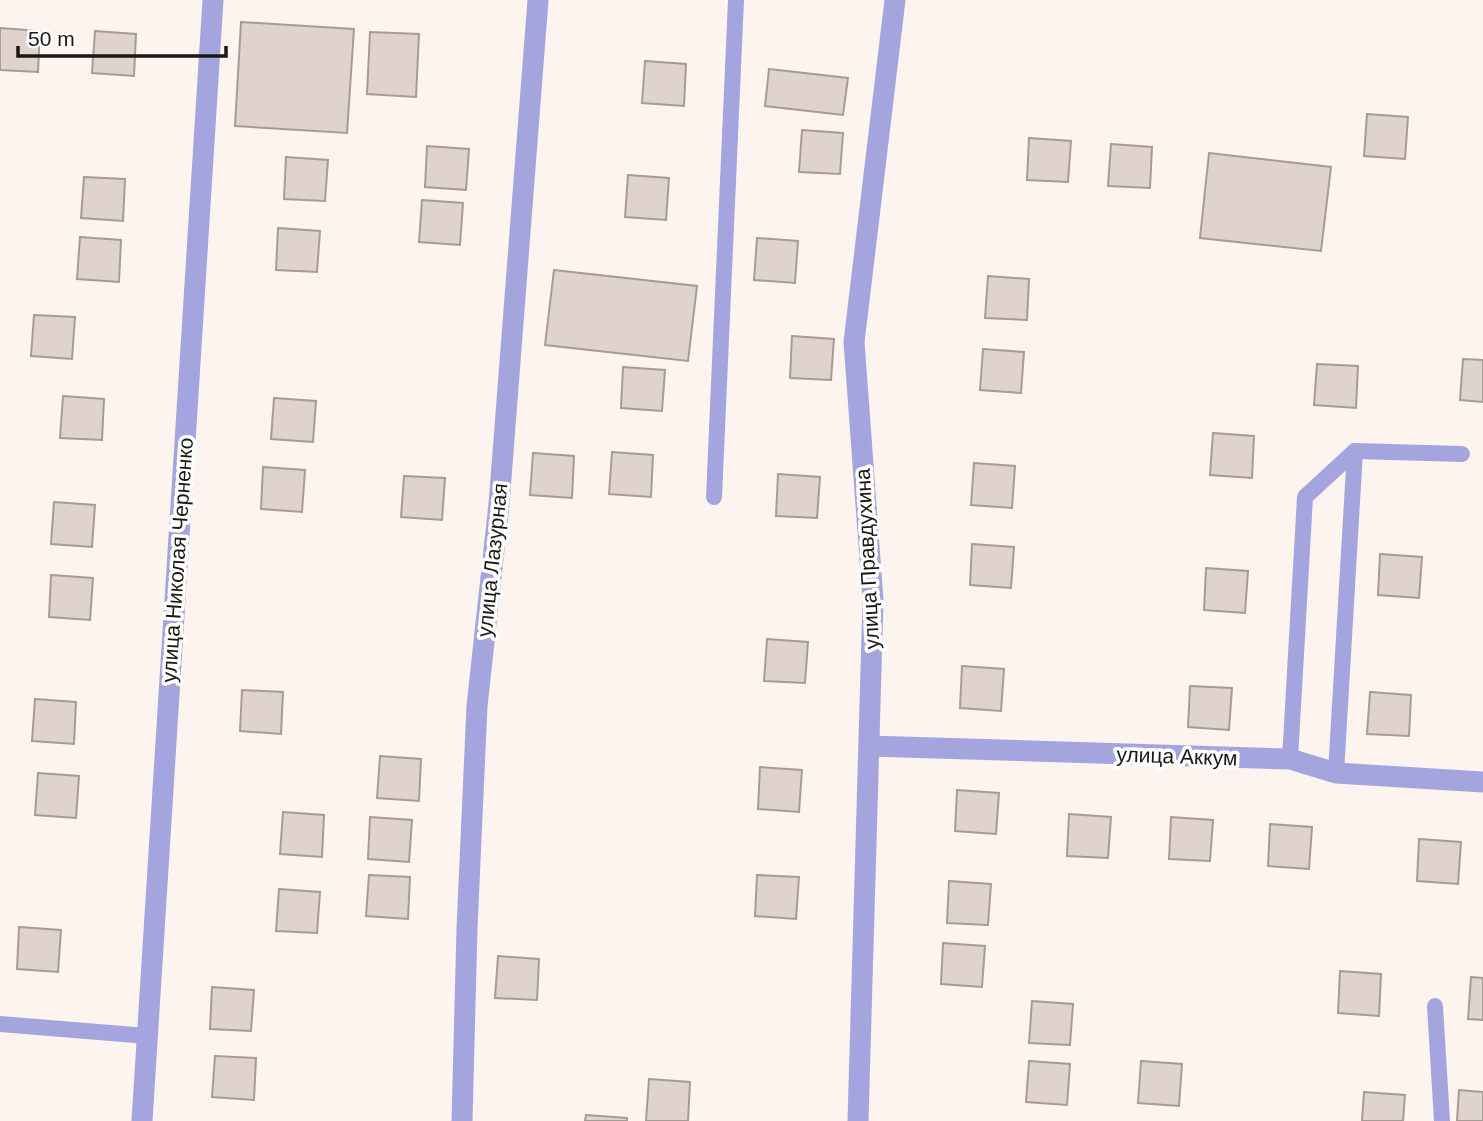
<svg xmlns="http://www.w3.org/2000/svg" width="1483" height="1121" font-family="Arial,sans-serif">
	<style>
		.building { fill: #e0d3ce; stroke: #a79b96; stroke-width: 2 }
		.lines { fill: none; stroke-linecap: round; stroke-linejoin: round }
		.lane { stroke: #a4a5de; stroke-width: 16 }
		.street { stroke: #a4a5de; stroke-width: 21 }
		.labels { text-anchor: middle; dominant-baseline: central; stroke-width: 7; stroke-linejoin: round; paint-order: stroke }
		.street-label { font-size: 21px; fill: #1b1715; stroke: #fff }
	</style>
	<rect width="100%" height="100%" fill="#fef4ef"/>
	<g class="building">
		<path d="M 241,22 L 354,29 L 347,133 L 235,126 Z"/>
		<path d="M 0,28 L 40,31 L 38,72 L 0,70 Z"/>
		<path d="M 95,31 L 136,34 L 134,76 L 92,73 Z"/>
		<path d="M 370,32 L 419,34 L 416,97 L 367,94 Z"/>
		<path d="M 645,61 L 686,64 L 684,106 L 642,103 Z"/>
		<path d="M 769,69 L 848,78 L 843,115 L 765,106 Z"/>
		<path d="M 1367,114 L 1408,117 L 1405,159 L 1364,156 Z"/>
		<path d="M 802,130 L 843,133 L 840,174 L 799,172 Z"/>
		<path d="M 1029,138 L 1071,141 L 1068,182 L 1027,180 Z"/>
		<path d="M 1111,144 L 1152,147 L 1150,188 L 1108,186 Z"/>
		<path d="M 427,146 L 469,149 L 466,190 L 425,187 Z"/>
		<path d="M 1209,153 L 1331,167 L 1321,251 L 1200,238 Z"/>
		<path d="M 286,157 L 328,160 L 325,201 L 284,199 Z"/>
		<path d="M 628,175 L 669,178 L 666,220 L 625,217 Z"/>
		<path d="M 84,177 L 125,179 L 123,221 L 81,218 Z"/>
		<path d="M 422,200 L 463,203 L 460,245 L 419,242 Z"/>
		<path d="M 278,228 L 320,231 L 317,272 L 276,270 Z"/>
		<path d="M 80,237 L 121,240 L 119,282 L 77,279 Z"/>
		<path d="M 757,238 L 798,241 L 795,283 L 754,280 Z"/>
		<path d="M 554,270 L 697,286 L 688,361 L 545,345 Z"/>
		<path d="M 988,276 L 1029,279 L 1027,320 L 985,318 Z"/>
		<path d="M 34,315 L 75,317 L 72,359 L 31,356 Z"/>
		<path d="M 792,336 L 834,339 L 831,380 L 790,378 Z"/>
		<path d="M 983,349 L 1024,352 L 1021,393 L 980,390 Z"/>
		<path d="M 1463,359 L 1483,360 L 1483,402 L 1460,400 Z"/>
		<path d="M 1317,364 L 1358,366 L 1356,408 L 1314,405 Z"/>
		<path d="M 623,367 L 665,370 L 662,411 L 621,408 Z"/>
		<path d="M 63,396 L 104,399 L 102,440 L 60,438 Z"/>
		<path d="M 274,398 L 316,401 L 313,442 L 271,439 Z"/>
		<path d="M 1213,433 L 1254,436 L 1252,478 L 1210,475 Z"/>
		<path d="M 612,452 L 653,455 L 651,497 L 609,494 Z"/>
		<path d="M 533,453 L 574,456 L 572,498 L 530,495 Z"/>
		<path d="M 974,463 L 1015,466 L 1012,508 L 971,505 Z"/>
		<path d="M 263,467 L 305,470 L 302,512 L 261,509 Z"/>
		<path d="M 778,474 L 820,477 L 817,518 L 776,516 Z"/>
		<path d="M 404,476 L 445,478 L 442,520 L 401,517 Z"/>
		<path d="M 54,502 L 95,505 L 92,547 L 51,544 Z"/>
		<path d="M 972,544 L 1014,547 L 1011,588 L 970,585 Z"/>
		<path d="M 1380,554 L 1422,557 L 1419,598 L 1378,595 Z"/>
		<path d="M 1206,568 L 1248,571 L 1245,613 L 1204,610 Z"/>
		<path d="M 51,575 L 93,578 L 90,620 L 49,617 Z"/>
		<path d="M 767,639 L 808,642 L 805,683 L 764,681 Z"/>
		<path d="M 962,666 L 1004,669 L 1001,711 L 960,708 Z"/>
		<path d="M 1190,686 L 1232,688 L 1229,730 L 1188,727 Z"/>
		<path d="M 242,690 L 283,692 L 281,734 L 240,731 Z"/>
		<path d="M 1370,692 L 1411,695 L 1409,736 L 1367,734 Z"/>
		<path d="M 35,699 L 76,702 L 74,744 L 32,741 Z"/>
		<path d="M 380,756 L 421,759 L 419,801 L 377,798 Z"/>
		<path d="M 760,767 L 802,770 L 799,812 L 758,809 Z"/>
		<path d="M 38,773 L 79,776 L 76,818 L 35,815 Z"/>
		<path d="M 957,790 L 999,793 L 996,834 L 955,831 Z"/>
		<path d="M 283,812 L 324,815 L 322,857 L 280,854 Z"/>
		<path d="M 1069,814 L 1111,817 L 1108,858 L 1067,856 Z"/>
		<path d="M 370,817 L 412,820 L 409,862 L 368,859 Z"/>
		<path d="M 1171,817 L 1213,820 L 1210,861 L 1169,859 Z"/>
		<path d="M 1270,824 L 1312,827 L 1309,869 L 1268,866 Z"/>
		<path d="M 1419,839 L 1461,842 L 1458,884 L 1417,881 Z"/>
		<path d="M 369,875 L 410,877 L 408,919 L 366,916 Z"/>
		<path d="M 757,875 L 799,877 L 796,919 L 755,916 Z"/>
		<path d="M 949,881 L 991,884 L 988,925 L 947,923 Z"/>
		<path d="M 279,889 L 320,892 L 317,933 L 276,931 Z"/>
		<path d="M 19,927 L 61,930 L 58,972 L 17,969 Z"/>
		<path d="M 943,943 L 985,946 L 982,987 L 941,984 Z"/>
		<path d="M 498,956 L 539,959 L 537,1000 L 495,998 Z"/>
		<path d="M 1340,971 L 1381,974 L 1379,1016 L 1338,1013 Z"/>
		<path d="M 1471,977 L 1483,978 L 1483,1020 L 1468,1019 Z"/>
		<path d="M 212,987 L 254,990 L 251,1031 L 210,1029 Z"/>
		<path d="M 1032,1001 L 1073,1004 L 1070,1045 L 1029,1043 Z"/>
		<path d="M 215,1056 L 256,1058 L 254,1100 L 212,1097 Z"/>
		<path d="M 1029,1061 L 1070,1064 L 1067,1105 L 1026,1102 Z"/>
		<path d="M 1141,1061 L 1182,1064 L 1179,1106 L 1138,1103 Z"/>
		<path d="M 649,1079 L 690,1082 L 688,1121 L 646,1121 Z"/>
		<path d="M 1459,1090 L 1483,1092 L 1483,1121 L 1457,1121 Z"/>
		<path d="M 1364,1092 L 1405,1095 L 1403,1121 L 1362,1121 Z"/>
		<path d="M 586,1115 L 627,1118 L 627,1121 L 585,1121 Z"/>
	</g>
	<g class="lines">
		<g class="lane">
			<path d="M 714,497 L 736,0"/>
			<path d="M 1290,759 L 1305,497 L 1355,451"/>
			<path d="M 1336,773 L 1355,451 L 1462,454"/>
			<path d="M 1435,1006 L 1442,1121"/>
			<path d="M 0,1024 L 147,1036"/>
		</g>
		<g class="street">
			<path d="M 869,746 L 1290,759 L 1336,773 L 1483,782"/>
			<path d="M 142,1121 L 213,0"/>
			<path d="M 462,1121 L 467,928 L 477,706 L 499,504 L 538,0"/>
			<path d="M 858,1121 L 873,600 L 854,342 L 895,0"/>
		</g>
	</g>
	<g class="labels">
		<g class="street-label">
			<text transform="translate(867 559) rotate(-93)">улица Правдухина</text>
			<text transform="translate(177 560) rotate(-86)">улица Николая Черненко</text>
			<text transform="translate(492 560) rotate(-84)">улица Лазурная</text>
			<text transform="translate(1177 756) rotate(2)">улица Аккум</text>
		</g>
	</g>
	<path d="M18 46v10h208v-10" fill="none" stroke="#1b1715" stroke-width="3.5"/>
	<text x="28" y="46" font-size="21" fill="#1b1715" stroke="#ffffff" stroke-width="5" paint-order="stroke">50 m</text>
</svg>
